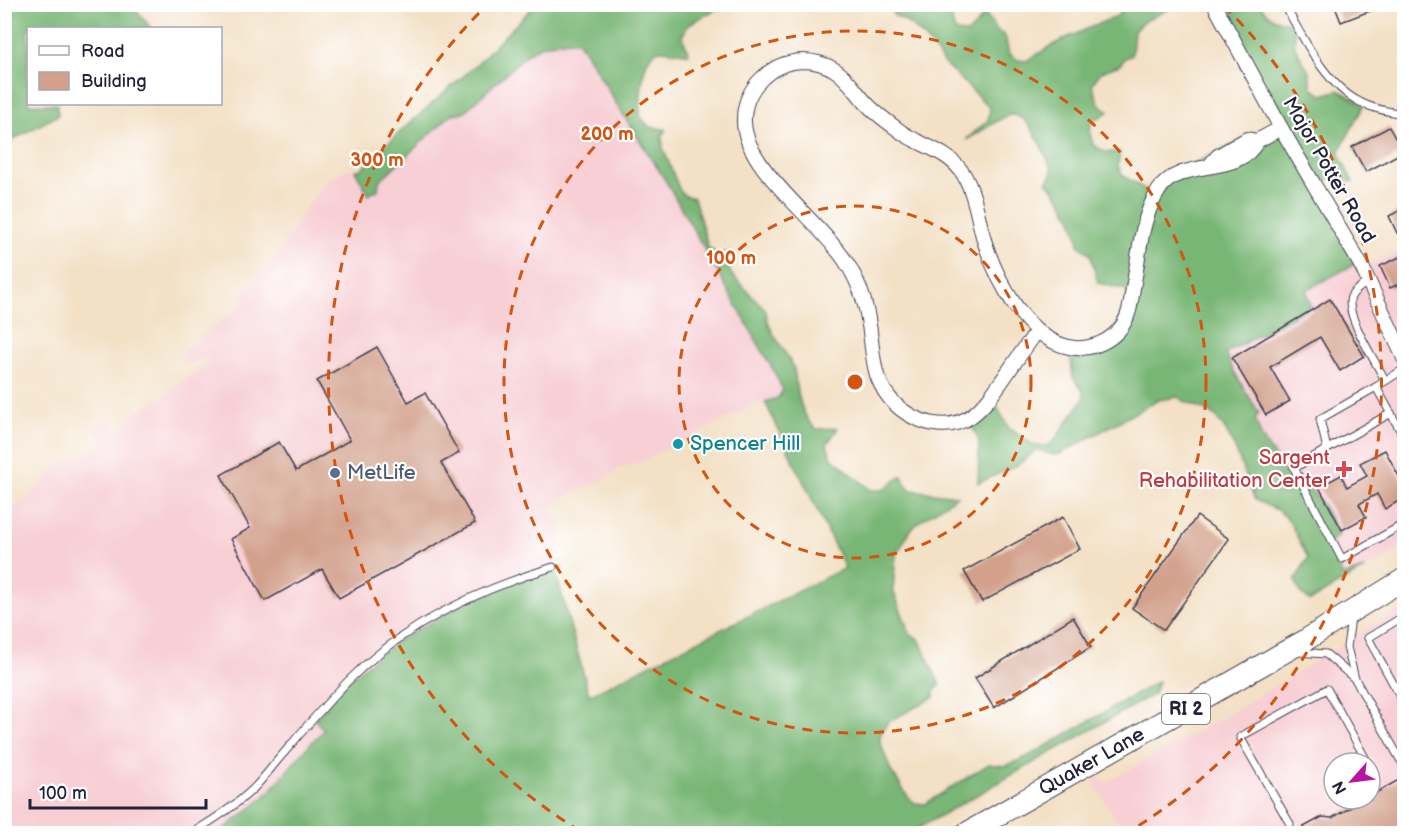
<svg xmlns="http://www.w3.org/2000/svg" width="1409" height="838" font-family="'Balsamiq Sans',sans-serif">
	<style>
		.built { fill: #f7cfd4; fill-rule: evenodd }
		.forest { fill: #78b675; stroke: #4d6c58; stroke-width: 1.5 }
		.building { fill: #d2a08b }
		.lines { fill: none; stroke-linecap: round; stroke-linejoin: round }
		.service-casing { stroke: #413e50; stroke-width: 9 }
		.minor-casing { stroke: #413e50; stroke-width: 16 }
		.primary-casing { stroke: #413e50; stroke-width: 23 }
		.service { stroke: #fff; stroke-width: 7 }
		.minor { stroke: #fff; stroke-width: 14 }
		.primary { stroke: #fff; stroke-width: 21 }
		.ring { fill: none; stroke: #d45411; stroke-width: 3; stroke-dasharray: 10 8 }
		.culture-dot { fill: #0f9aa8; stroke: #fff; stroke-width: 2 }
		.health-dot { fill: #e0444e; stroke: #fff; stroke-width: 2 }
		.service-dot { fill: #5c6f8a; stroke: #fff; stroke-width: 2 }
		.labels { text-anchor: middle; dominant-baseline: central; stroke-width: 4.5; stroke-linejoin: round; paint-order: stroke }
		.shield { fill: #fff; stroke: #646476; stroke-width: 1.5 }
		.shield-label { font-size: 18px; font-weight: bold; fill: #22223b }
		.street-label { font-size: 20px; fill: #22223b; stroke: #fff }
		.culture-label { font-size: 20px; fill: #0d838f; stroke: #fff; text-anchor: start }
		.health-label { font-size: 20px; fill: #be3a42; stroke: #fff; text-anchor: end }
		.service-label { font-size: 20px; fill: #4e5e75; stroke: #fff; text-anchor: start }
		.centre { fill: #d45411; stroke: #fff; stroke-width: 3 }
		.ring-label { font-size: 18px; text-anchor: middle; font-weight: bold; fill: #d45411; stroke: #fff; stroke-width: 4.5; stroke-linejoin: round; paint-order: stroke }
	</style>
	<rect width="100%" height="100%" fill="#fff"/>
	<filter id="ink" filterUnits="userSpaceOnUse"><feTurbulence type="fractalNoise" baseFrequency=".0167" numOctaves="2"/><feDisplacementMap in="SourceGraphic" scale="12" xChannelSelector="R" yChannelSelector="G"/><feConvolveMatrix kernelMatrix="1 2 1 2 8 2 1 2 1" color-interpolation-filters="sRGB"/></filter>
	<filter id="wash" filterUnits="userSpaceOnUse"><feTurbulence type="fractalNoise" baseFrequency=".008" numOctaves="4" result="noise"/><feDisplacementMap in="SourceGraphic" scale="24" xChannelSelector="R" yChannelSelector="G"/><feGaussianBlur stdDeviation="1.35" result="paint"/><feColorMatrix in="noise" values="0 0 0 0 0 0 0 0 0 0 0 0 0 0 0 0 0 1.4 0 .05"/><feComposite in="paint" operator="in"/></filter>
	<g filter="url(#wash)">
		<rect width="100%" height="100%" fill="#f3e0c5"/>
		<g class="built">
			<path d="M 568,40 L 577,41 L 585,51 L 617,105 L 664,178 L 783,390 L 778,398 L 760,402 L 638,463 L 617,468 L 614,474 L 604,480 L 560,498 L 552,506 L 562,544 L 553,568 L 325,730 L 306,745 L 268,792 L 250,809 L 216,833 L 5,833 L 4,512 L 27,499 L 61,463 L 104,447 L 97,430 L 100,421 L 109,420 L 118,431 L 131,416 L 156,401 L 205,365 L 208,358 L 184,365 L 180,358 L 184,350 L 196,342 L 210,328 L 219,325 L 222,319 L 233,313 L 236,307 L 243,303 L 244,289 L 279,255 L 301,214 L 326,180 L 348,169 L 355,170 L 369,194 L 378,190 L 379,181 L 452,114 L 465,112 L 528,53 L 540,46 Z"/>
			<path d="M 1404,248 L 1404,547 L 1343,583 L 1360,571 L 1341,579 L 1284,472 L 1262,438 L 1255,419 L 1222,354 L 1311,306 L 1306,291 L 1358,262 L 1362,268 Z"/>
			<path d="M 1404,606 L 1404,833 L 1125,833 L 1097,788 L 1086,766 L 1088,766 L 1105,783 L 1233,712 ZM 1334,763 L 1370,763 L 1370,799 L 1334,799 Z"/>
		</g>
		<g class="forest">
			<path d="M 5,4 L 132,5 L 151,28 L 28,28 L 28,104 L 57,104 L 58,115 L 5,144 Z"/>
			<path d="M 535,5 L 724,5 L 689,24 L 682,36 L 689,54 C 681,53 668,49 660,50 C 640,53 641,99 640,116 L 649,127 L 666,129 L 662,136 L 663,148 L 680,191 L 685,196 L 694,198 L 708,247 L 717,254 L 730,252 L 727,262 L 731,274 L 766,310 C 767,331 783,346 792,365 C 795,370 795,377 796,383 C 799,399 803,419 816,429 L 838,428 L 827,444 L 831,457 L 871,490 L 882,490 L 902,476 L 906,486 L 911,490 L 957,496 L 920,521 L 910,531 L 896,555 L 893,590 L 910,634 L 919,639 L 940,685 L 934,691 L 934,697 L 888,722 L 880,735 L 880,742 L 891,771 L 908,797 L 915,803 L 925,804 L 989,764 L 1005,766 L 1029,756 L 1158,681 L 1154,694 L 910,833 L 216,834 C 234,821 252,809 268,793 C 287,772 303,749 324,730 L 315,720 L 349,679 L 397,641 L 480,594 L 553,568 L 557,577 L 589,695 L 845,568 L 766,404 L 765,402 L 778,398 L 783,390 L 772,368 L 664,178 L 617,105 L 585,51 L 577,41 L 568,40 L 540,46 L 528,53 L 464,112 L 452,114 L 379,181 L 378,190 L 371,192 L 369,195 L 355,170 L 360,170 L 403,129 L 476,65 Z"/>
			<path d="M 890,5 L 959,5 L 952,7 L 952,21 L 955,31 C 972,38 975,25 985,13 L 997,31 L 1005,36 L 1009,54 L 1018,60 L 1026,61 L 1062,40 L 1119,15 L 1122,5 L 1177,5 L 1143,22 L 1134,31 L 1132,55 L 1125,58 L 1120,65 L 1101,72 L 1092,84 L 1099,104 L 1109,111 L 1091,123 L 1090,134 L 1093,145 L 1105,152 L 1120,152 L 1118,165 L 1122,175 L 1151,193 L 1193,164 L 1277,123 L 1213,5 L 1261,5 C 1267,18 1281,22 1295,25 L 1295,47 L 1309,72 L 1312,88 L 1322,95 L 1339,90 L 1364,105 L 1340,150 L 1340,156 L 1353,182 L 1344,180 L 1336,175 L 1316,185 L 1357,263 L 1306,290 L 1311,306 L 1226,353 L 1233,370 L 1259,413 L 1255,419 L 1262,438 L 1290,480 C 1316,483 1326,514 1339,535 L 1325,546 L 1339,565 L 1342,576 L 1364,569 L 1310,601 L 1301,594 L 1295,580 L 1308,558 L 1288,519 L 1277,510 L 1255,500 C 1245,478 1231,426 1211,413 C 1200,406 1188,405 1178,397 L 1158,400 L 1060,454 L 1053,455 L 1037,450 L 1016,466 L 978,483 L 979,441 L 969,420 L 993,400 L 1009,428 L 1035,446 L 1047,446 L 1054,441 L 1084,398 L 1083,391 L 1073,378 L 1070,351 C 1115,335 1117,338 1128,290 L 1098,283 L 1090,253 L 1079,246 C 1077,224 1063,198 1047,182 L 1051,176 L 1052,169 C 1044,154 1029,107 1007,116 C 993,122 980,133 966,140 L 988,120 L 990,108 L 949,68 C 942,64 942,60 937,53 C 928,40 907,19 893,15 Z"/>
		</g>
		<g id="blocks">
			<g class="building">
				<path d="M 1334,4 L 1386,4 L 1386,5 L 1341,22 Z"/>
				<path d="M 1389,127 L 1403,152 L 1366,172 L 1352,147 Z"/>
				<path d="M 1403,209 L 1404,230 L 1397,233 L 1389,216 Z"/>
				<path d="M 1404,255 L 1404,282 L 1390,288 L 1380,266 Z"/>
				<path d="M 1330,299 L 1364,356 L 1340,371 L 1320,337 L 1270,367 L 1290,401 L 1266,415 L 1232,358 Z"/>
				<path d="M 377,347 L 408,402 L 425,393 L 459,453 L 441,463 L 475,523 L 339,598 L 322,569 L 265,601 L 231,539 L 250,528 L 221,475 L 279,442 L 296,471 L 350,440 L 317,381 Z"/>
				<path d="M 1385,450 L 1404,486 L 1404,498 L 1385,509 L 1377,494 L 1359,504 L 1366,517 L 1342,530 L 1319,487 L 1341,475 L 1347,487 L 1367,476 L 1360,463 Z"/>
				<path d="M 1197,516 L 1229,539 L 1164,630 L 1132,608 Z"/>
				<path d="M 1063,517 L 1080,549 L 982,602 L 964,571 Z"/>
				<path d="M 1073,617 L 1091,647 L 994,708 L 975,678 Z"/>
				<path d="M 1404,777 L 1404,824 L 1387,834 L 1291,834 L 1322,817 L 1332,818 L 1365,799 L 1370,799 L 1370,796 Z"/>
			</g>
		</g>
	</g>
	<g filter="url(#ink)">
		<use href="#blocks" fill-opacity="0" stroke="#413e50" stroke-width="1.5"/>
		<g class="lines">
			<g class="service-casing">
				<g id="service">
					<path d="M 1284,4 C 1303,37 1325,85 1360,102 C 1373,109 1390,112 1404,114"/>
					<path d="M 1368,282 C 1362,286 1354,290 1351,297 C 1344,314 1376,362 1385,380"/>
					<path d="M 1404,369 L 1376,387 L 1404,437"/>
					<path d="M 1391,413 L 1294,468 L 1342,559 L 1404,524"/>
					<path d="M 1327,449 L 1320,419 L 1376,387"/>
					<path d="M 1404,616 L 1368,638 L 1404,703"/>
					<path d="M 1351,618 L 1347,647 L 1355,679 L 1401,761"/>
					<path d="M 1298,652 L 1326,654 L 1355,679"/>
					<path d="M 1370,767 L 1374,774"/>
					<path d="M 1290,824 L 1240,737 L 1327,689 L 1368,763"/>
					<path d="M 190,834 C 212,821 235,806 253,789 C 264,778 273,765 283,754 C 304,729 325,705 347,682 C 403,625 477,590 553,567"/>
				</g>
			</g>
			<g class="minor-casing">
				<g id="minor">
					<path d="M 1214,4 L 1281,128 L 1362,267 L 1404,358"/>
					<path d="M 1210,165 L 1218,156 L 1247,139 L 1257,141 L 1281,128"/>
					<path d="M 1037,331 C 1027,345 1016,360 1006,375 C 984,407 964,437 920,420 C 900,412 886,398 878,378 C 872,362 872,342 869,325 C 866,304 858,280 846,262 C 821,222 745,169 744,122 C 743,89 770,62 803,61 C 814,61 825,64 835,70 C 849,79 856,93 867,104 C 877,115 892,125 904,134 C 925,147 950,152 964,175 C 975,194 978,219 984,240 C 996,278 1025,338 1069,347 C 1086,351 1106,344 1118,331 C 1129,320 1131,303 1133,288 C 1139,256 1141,217 1159,190 C 1181,156 1239,178 1257,141"/>
				</g>
			</g>
			<g class="primary-casing">
				<g id="primary">
					<path id="s1" d="M 965,834 L 1304,641 L 1404,579"/>
				</g>
			</g>
			<use href="#service" class="service"/>
			<use href="#minor" class="minor"/>
			<use href="#primary" class="primary"/>
		</g>
	</g>
	<g class="ring">
		<circle cx="855" cy="382" r="176"/>
		<circle cx="855" cy="382" r="351"/>
		<path d="M580 831A527 527 0 0 1 486 6M1224 6A527 527 0 0 1 1130 831"/>
	</g>
	<circle class="culture-dot" cx="678" cy="444" r="6"/>
	<path class="health-dot" d="M1341 460h6v6h6v6h-6v6h-6v-6h-6v-6h6z"/>
	<circle class="service-dot" cx="335" cy="473" r="6"/>
	<g class="labels">
		<rect class="shield" x="1162" y="694" width="48" height="30" rx="4.5"/>
		<g class="shield-label">
			<text x="1186" y="709">RI 2</text>
		</g>
		<g class="street-label">
			<text transform="translate(1329 170) rotate(60)">Major Potter Road</text>
			<text stroke="none"><textPath href="#s1" startOffset="146">Quaker Lane</textPath></text>
		</g>
		<g class="culture-label">
			<text x="690" y="444">Spencer Hill</text>
		</g>
		<g class="health-label">
			<text x="1330" y="458">Sargent<tspan x="1330" dy="23">Rehabilitation Center</tspan></text>
		</g>
		<g class="service-label">
			<text x="347" y="473">MetLife</text>
		</g>
	</g>
	<circle cx="855" cy="382" r="9" class="centre"/>
	<g class="ring-label">
		<text x="607" y="140">200 m</text>
		<text x="377" y="166">300 m</text>
		<text x="731" y="264">100 m</text>
	</g>
	<rect width="1409" height="838" fill="none" stroke="#fff" stroke-width="24"/>
	<rect x="27" y="27" width="195" height="78" fill="#ffffff" stroke="#a7a7b1" stroke-width="1.5"/>
	<rect x="39" y="46" width="30" height="9" fill="#ffffff" stroke="#a7a7b1" stroke-width="1.5"/>
	<text x="81" y="57" font-size="18" fill="#22223b">Road</text>
	<rect x="39" y="72" width="30" height="18" fill="#d2a08b" stroke="#a7a7b1" stroke-width="1.5"/>
	<text x="81" y="87" font-size="18" fill="#22223b">Building</text>
	<g transform="translate(1352 781) rotate(242)"><circle r="28" fill="#ffffff" stroke="#a7a7b1" stroke-width="1.5"/>
	<path d="M0-4.5L10 22L0 15L-10 22Z" fill="#b5179e"/>
	<text y="-9" font-size="16" font-weight="bold" text-anchor="middle" fill="#22223b">N</text>
	</g>
	<path d="M30 799v9h176v-9" fill="none" stroke="#22223b" stroke-width="3"/>
	<text x="39" y="799" font-size="18" fill="#22223b" stroke="#ffffff" stroke-width="4.5" paint-order="stroke">100 m</text>
</svg>
